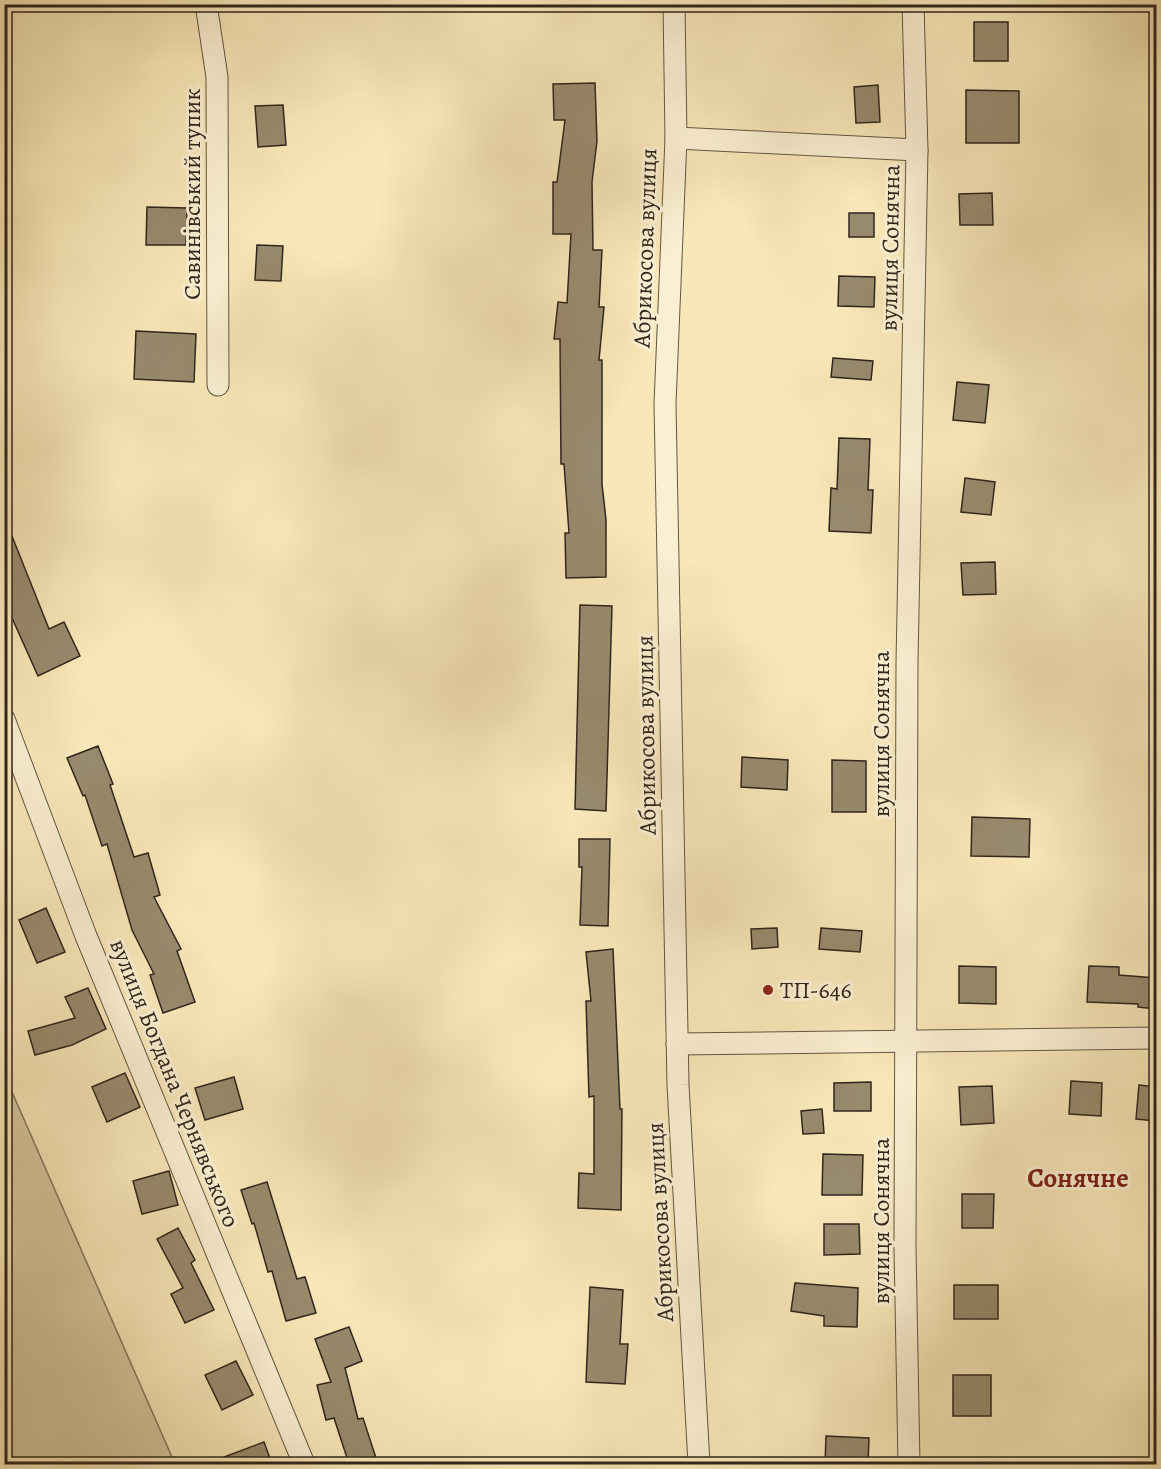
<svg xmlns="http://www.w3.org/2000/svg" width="1161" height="1469" font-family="Alegreya,serif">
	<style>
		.green { fill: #d6c69d; stroke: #83765c; stroke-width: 1.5 }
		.building { fill: #988a6d; stroke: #30261c; stroke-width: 1.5 }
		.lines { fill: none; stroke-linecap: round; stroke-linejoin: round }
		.minor-casing { stroke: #625643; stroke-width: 23 }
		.minor { stroke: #faefd1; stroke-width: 21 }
		.poi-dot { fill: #8f2418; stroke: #faefd1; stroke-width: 2 }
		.labels { text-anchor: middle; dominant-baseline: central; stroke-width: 6; stroke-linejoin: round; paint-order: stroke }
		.street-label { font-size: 24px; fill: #30261c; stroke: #faefd1 }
		.poi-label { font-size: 24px; fill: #30261c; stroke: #faefd1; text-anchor: start }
		.quarter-label { font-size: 27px; font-weight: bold; fill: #7a1f14; stroke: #faefd1 }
	</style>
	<rect width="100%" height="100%" fill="#f8e7b8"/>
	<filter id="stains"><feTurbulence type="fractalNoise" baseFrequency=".00333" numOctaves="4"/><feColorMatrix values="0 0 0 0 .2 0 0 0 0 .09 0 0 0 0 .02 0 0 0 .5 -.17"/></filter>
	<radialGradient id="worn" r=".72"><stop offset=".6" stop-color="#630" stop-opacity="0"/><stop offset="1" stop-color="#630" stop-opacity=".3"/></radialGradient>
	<path class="green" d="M 5,1076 L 175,1464 L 5,1464 Z"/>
	<g class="building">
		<rect x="974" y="22" width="34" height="39"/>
		<path d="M 595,83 L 597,141 L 592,182 L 593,250 L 602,250 L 599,307 L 604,307 L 599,360 L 602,360 L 602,484 L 606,520 L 606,577 L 566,578 L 565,533 L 569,533 L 564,464 L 561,464 L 560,339 L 554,339 L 558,302 L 567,303 L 571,234 L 553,234 L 553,182 L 557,182 L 565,120 L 554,120 L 553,84 Z"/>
		<path d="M 878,85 L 880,122 L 856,123 L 854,87 Z"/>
		<path d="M 966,90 L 1019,91 L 1019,143 L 966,143 Z"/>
		<path d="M 283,105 L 286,145 L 258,147 L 255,106 Z"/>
		<path d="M 992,193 L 993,225 L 960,225 L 959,194 Z"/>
		<path d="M 147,207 L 187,208 L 186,245 L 146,245 Z"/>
		<rect x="849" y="213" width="25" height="24"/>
		<path d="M 257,245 L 283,246 L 281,281 L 255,280 Z"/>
		<path d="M 839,276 L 875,277 L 874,307 L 838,306 Z"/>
		<path d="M 136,331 L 196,334 L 194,382 L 134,379 Z"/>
		<path d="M 833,358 L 873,361 L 871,380 L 831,377 Z"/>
		<path d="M 957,382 L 989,385 L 985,423 L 953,420 Z"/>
		<path d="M 839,438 L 870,439 L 868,490 L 873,490 L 871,533 L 829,531 L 831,488 L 837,489 Z"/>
		<path d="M 965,478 L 995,482 L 991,515 L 961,512 Z"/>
		<path d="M 4,516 L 49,629 L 64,622 L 80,656 L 38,676 L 4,600 Z"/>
		<path d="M 995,562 L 996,594 L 963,595 L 961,563 Z"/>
		<path d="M 580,605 L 612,606 L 606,811 L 575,809 Z"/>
		<path d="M 98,746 L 113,784 L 110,785 L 134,857 L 148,853 L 160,895 L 154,897 L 181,949 L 177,951 L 195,1002 L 163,1013 L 150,975 L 154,974 L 132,930 L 107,844 L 102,846 L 85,795 L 83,796 L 67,758 Z"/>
		<path d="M 742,757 L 788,760 L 787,790 L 741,787 Z"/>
		<path d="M 832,760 L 866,761 L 866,812 L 832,812 Z"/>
		<path d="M 972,817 L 1030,819 L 1029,857 L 971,856 Z"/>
		<path d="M 579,839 L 610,839 L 608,926 L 580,925 L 582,867 L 579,867 Z"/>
		<path d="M 46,908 L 65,952 L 37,963 L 19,920 Z"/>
		<path d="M 777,928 L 778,947 L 752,949 L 751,929 Z"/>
		<path d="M 821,928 L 862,931 L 860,952 L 819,949 Z"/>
		<path d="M 613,949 L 620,1109 L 622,1109 L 621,1210 L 578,1208 L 579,1173 L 594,1174 L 594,1096 L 589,1097 L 586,1001 L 591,1001 L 586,952 Z"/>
		<path d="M 959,966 L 996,967 L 996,1004 L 959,1003 Z"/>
		<path d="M 1089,966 L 1119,967 L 1119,975 L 1156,978 L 1156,1009 L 1138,1007 L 1138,1004 L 1087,1002 Z"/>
		<path d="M 88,988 L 106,1029 L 72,1045 L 35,1055 L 28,1031 L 75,1018 L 65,997 Z"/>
		<path d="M 125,1073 L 140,1107 L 107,1122 L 92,1087 Z"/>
		<path d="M 234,1077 L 243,1109 L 205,1120 L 195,1088 Z"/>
		<path d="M 1071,1081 L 1102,1083 L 1101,1116 L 1069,1114 Z"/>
		<path d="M 871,1082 L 871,1111 L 834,1111 L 834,1083 Z"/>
		<path d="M 1139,1085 L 1156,1087 L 1156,1121 L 1136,1119 Z"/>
		<path d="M 992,1086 L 994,1123 L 961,1125 L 959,1087 Z"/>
		<path d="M 822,1109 L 824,1133 L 803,1134 L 801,1111 Z"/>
		<path d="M 823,1154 L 863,1155 L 862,1195 L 822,1195 Z"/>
		<path d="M 169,1171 L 178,1205 L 142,1214 L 133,1181 Z"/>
		<path d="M 267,1182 L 297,1279 L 305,1277 L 316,1313 L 286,1321 L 272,1271 L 268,1272 L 254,1223 L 252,1224 L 241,1190 Z"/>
		<path d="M 962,1194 L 994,1194 L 993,1228 L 962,1228 Z"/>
		<path d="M 824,1224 L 859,1224 L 860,1254 L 824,1255 Z"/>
		<path d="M 178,1228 L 195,1260 L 191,1263 L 214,1310 L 185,1323 L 171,1294 L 183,1288 L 157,1239 Z"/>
		<path d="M 795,1283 L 858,1288 L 857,1327 L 824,1326 L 824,1316 L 791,1311 Z"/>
		<rect x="954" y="1285" width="44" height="34"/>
		<path d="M 590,1287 L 623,1290 L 620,1344 L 628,1344 L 625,1384 L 586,1382 Z"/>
		<path d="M 349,1327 L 362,1361 L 345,1368 L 358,1419 L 363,1418 L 376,1458 L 355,1464 L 349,1464 L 334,1418 L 326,1420 L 317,1385 L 331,1382 L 315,1339 Z"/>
		<path d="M 236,1361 L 253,1395 L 222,1410 L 205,1375 Z"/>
		<rect x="953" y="1375" width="38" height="41"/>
		<path d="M 826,1436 L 869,1438 L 868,1464 L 825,1464 Z"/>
		<path d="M 264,1442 L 272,1464 L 208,1464 L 208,1463 Z"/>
	</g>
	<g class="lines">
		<g class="minor-casing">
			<g id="minor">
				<path d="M 206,4 L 217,77 L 218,385"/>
				<path d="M 674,4 L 676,138 L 665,404 L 678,1085 L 699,1464"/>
				<path d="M 676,138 L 917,150"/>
				<path d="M 4,719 L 86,936 L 304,1464"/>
				<path d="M 677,1044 L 1156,1038"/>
				<path d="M 909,1464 L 905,1247 L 907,663 L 917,150 L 913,4"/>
			</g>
		</g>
		<use href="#minor" class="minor"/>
	</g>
	<circle class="poi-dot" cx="768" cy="990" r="6"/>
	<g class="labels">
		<g class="street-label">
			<text transform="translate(192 194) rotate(-90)">Савинівський тупик</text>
			<text transform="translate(645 248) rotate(-88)">Абрикосова вулиця</text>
			<text transform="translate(890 248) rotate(-89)">вулиця Сонячна</text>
			<text transform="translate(881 734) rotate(-90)">вулиця Сонячна</text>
			<text transform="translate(646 735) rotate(-91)">Абрикосова вулиця</text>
			<text transform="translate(175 1083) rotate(68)">вулиця Богдана Чернявського</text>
			<text transform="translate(881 1221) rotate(-90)">вулиця Сонячна</text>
			<text transform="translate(660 1222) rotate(-93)">Абрикосова вулиця</text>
		</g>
		<g class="poi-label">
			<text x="780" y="990">ТП-646</text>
		</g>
		<g class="quarter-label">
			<text x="1078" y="1178">Сонячне</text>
		</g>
	</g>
	<rect width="1161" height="1469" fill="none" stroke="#f8e7b8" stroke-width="24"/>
	<rect x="6" y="6" width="1149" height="1457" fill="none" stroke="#30261c" stroke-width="3"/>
	<rect x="12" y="12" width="1137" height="1445" fill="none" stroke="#30261c" stroke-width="1.5"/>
	<rect width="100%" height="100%" filter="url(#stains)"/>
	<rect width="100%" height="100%" fill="url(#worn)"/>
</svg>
